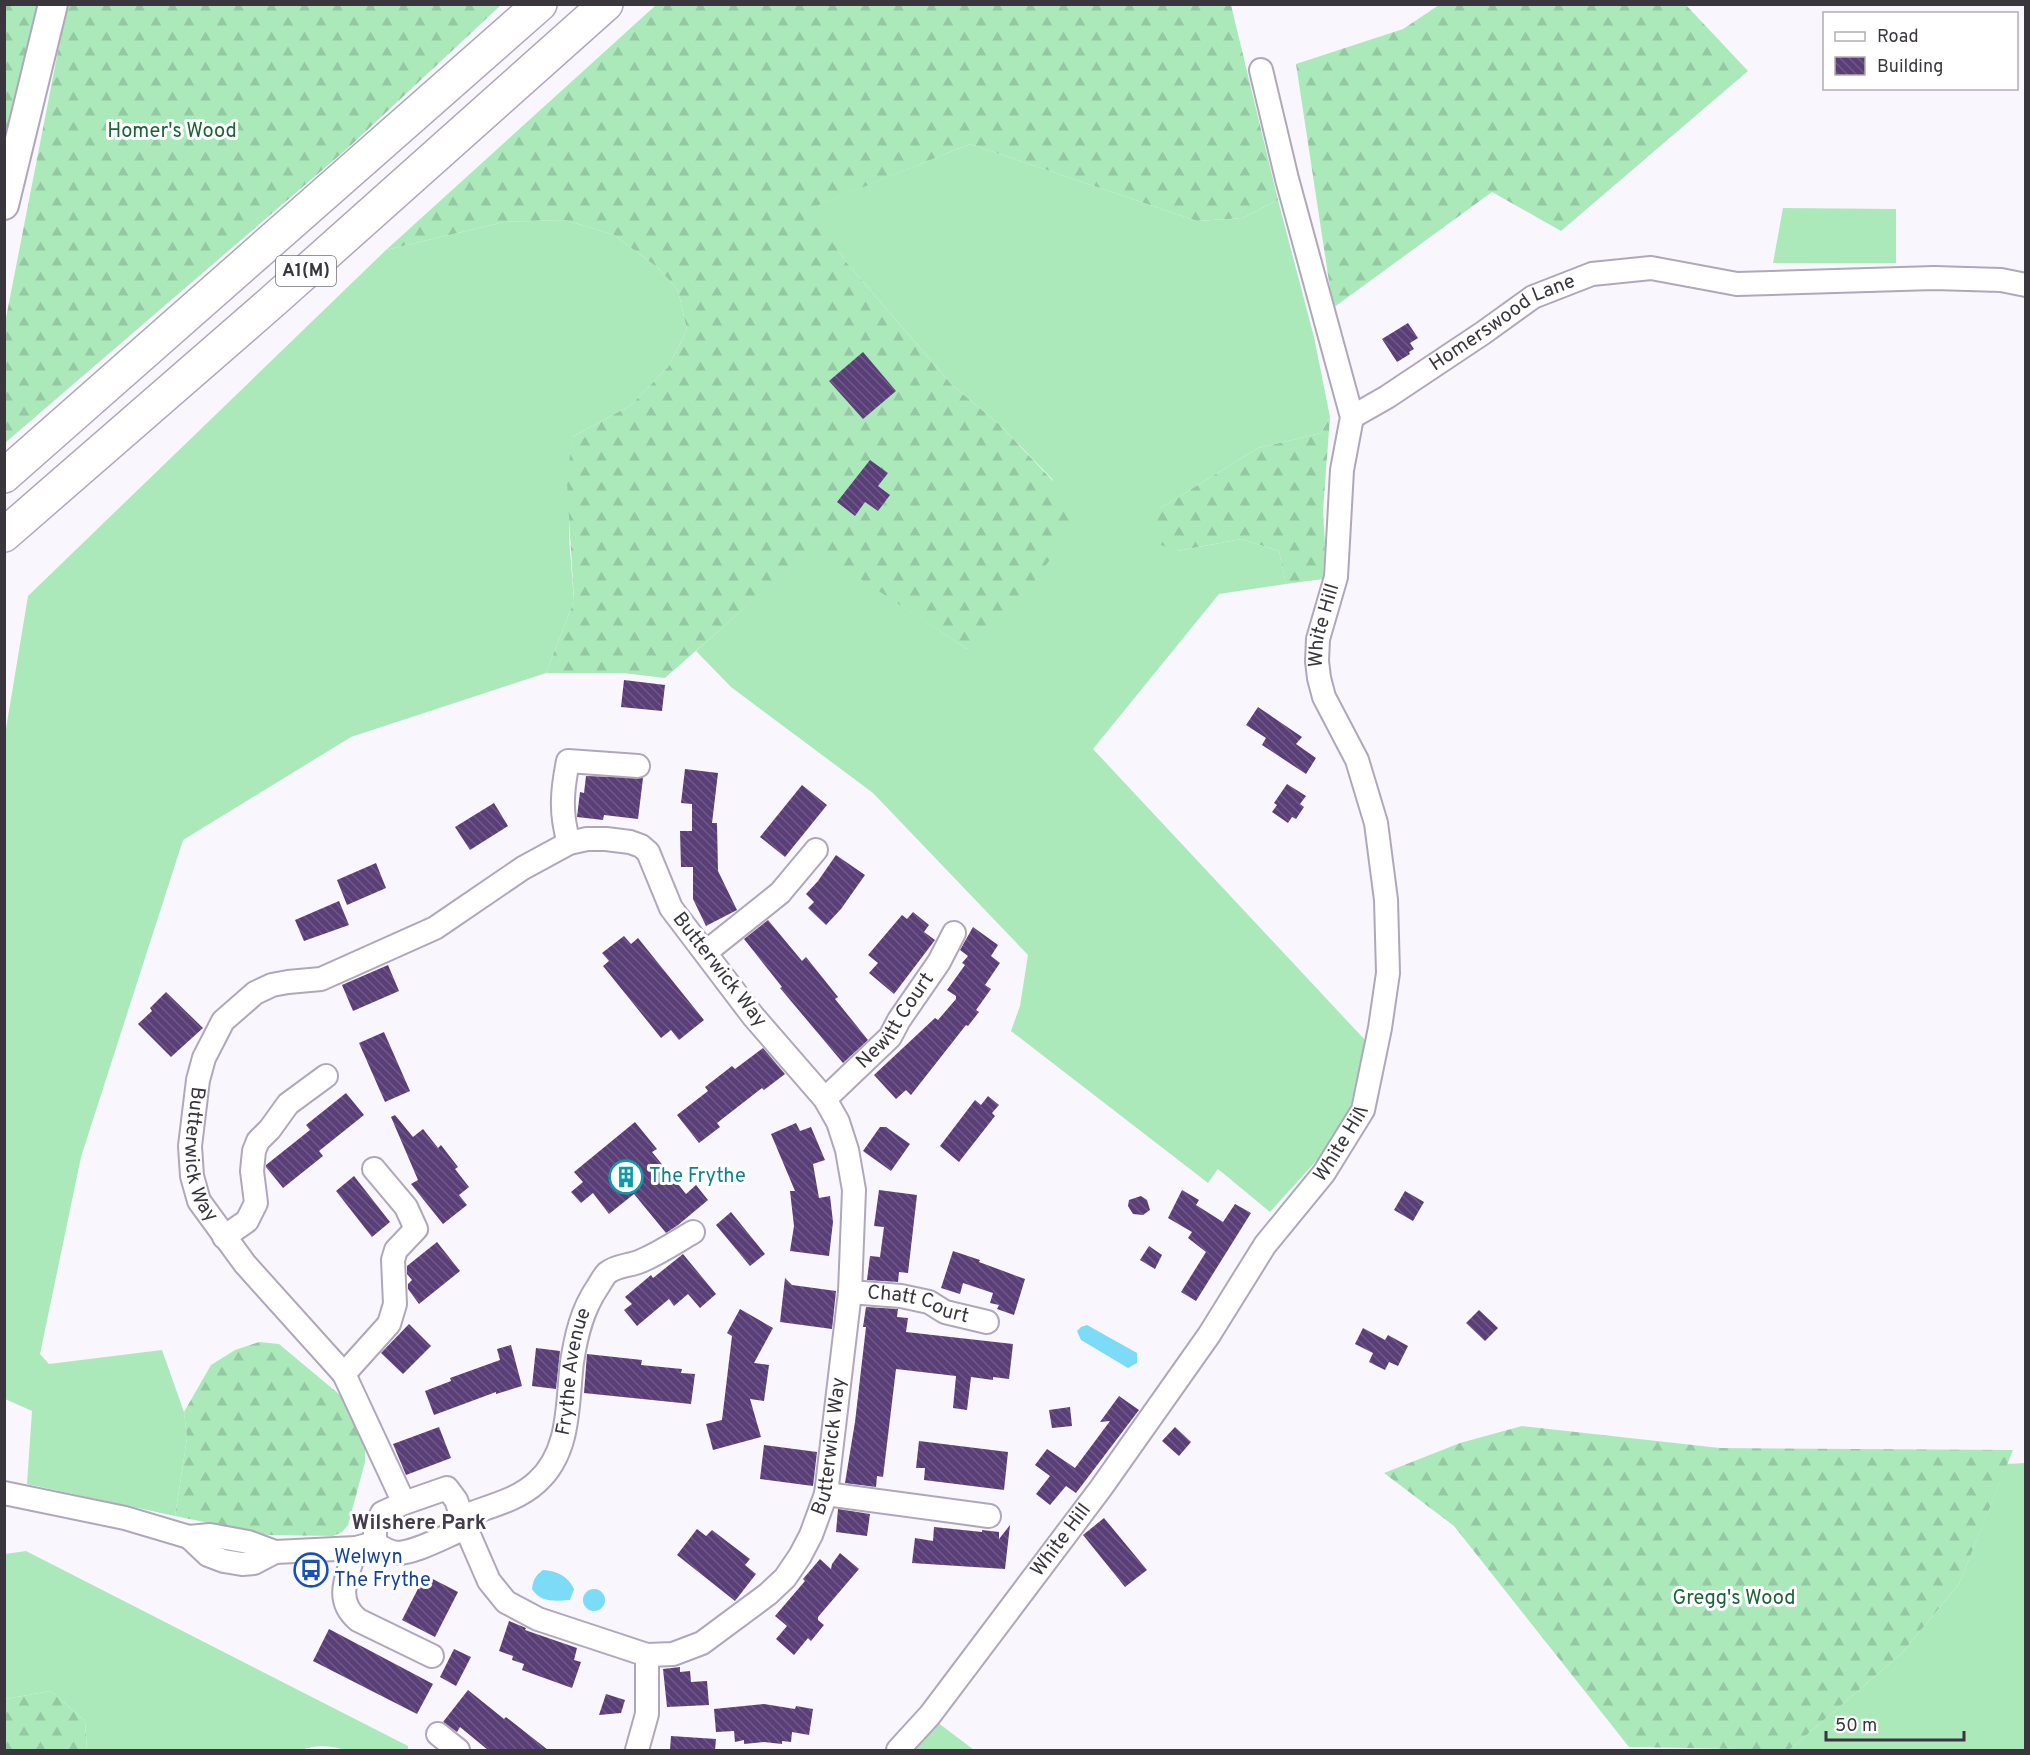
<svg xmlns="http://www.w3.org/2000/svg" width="2030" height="1755" font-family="Overpass,sans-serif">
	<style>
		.grass { fill: #abe9bb }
		.forest { fill: url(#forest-firs) }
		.water { fill: #7cdbf6 }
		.building { fill: url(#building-back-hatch) }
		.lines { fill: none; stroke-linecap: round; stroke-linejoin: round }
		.minor-casing { stroke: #b0a7bb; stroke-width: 26 }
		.major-casing { stroke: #b0a7bb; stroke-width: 32 }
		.highway-casing { stroke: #b0a7bb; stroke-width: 36 }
		.minor { stroke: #fff; stroke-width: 22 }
		.major { stroke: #fff; stroke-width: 28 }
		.highway { stroke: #fff; stroke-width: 33 }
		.labels { text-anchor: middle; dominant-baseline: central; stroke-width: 6; stroke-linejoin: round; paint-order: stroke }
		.shield { fill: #fff; stroke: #747278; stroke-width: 1.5 }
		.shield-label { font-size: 18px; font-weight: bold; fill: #39363e }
		.park-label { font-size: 20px; fill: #1b6437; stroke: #fff }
		.street-label { font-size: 20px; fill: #39363e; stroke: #fff }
		.culture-label { font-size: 20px; fill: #0d838f; stroke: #fff; text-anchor: start }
		.transit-label { font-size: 20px; fill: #164399; stroke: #fff; text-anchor: start }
		.neighbourhood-label { font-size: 21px; font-weight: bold; fill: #443c4d; stroke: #fff }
	</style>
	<defs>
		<pattern id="forest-firs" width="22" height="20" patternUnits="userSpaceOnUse" patternTransform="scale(1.5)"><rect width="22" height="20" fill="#abe9bb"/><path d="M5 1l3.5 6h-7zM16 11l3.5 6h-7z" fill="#94c8a2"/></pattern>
		<pattern id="building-back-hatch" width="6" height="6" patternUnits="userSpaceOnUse" patternTransform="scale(1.5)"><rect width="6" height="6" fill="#5a3e77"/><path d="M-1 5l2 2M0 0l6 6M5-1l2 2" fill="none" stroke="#6f5987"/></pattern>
	</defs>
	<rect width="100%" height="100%" fill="#f9f6fe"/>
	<g class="grass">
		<path d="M 970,144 L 1197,221 L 1243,218 L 1278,200 L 1314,337 L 1330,417 L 1321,433 L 1258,448 L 1159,509 L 1177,551 L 1241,539 L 1279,551 L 1286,584 L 1219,594 L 1093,749 L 1365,1040 L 1350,1109 L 1327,1149 L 1270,1212 L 1218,1169 L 1208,1183 L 1011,1031 L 1020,1006 L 1028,955 L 873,793 L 731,687 L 696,651 L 813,547 L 967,649 L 1053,480 L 1000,425 L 952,385 L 847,263 L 808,209 Z"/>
		<path d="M 1783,208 L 1896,209 L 1896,263 L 1773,263 Z"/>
		<path d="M 565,220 L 614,235 L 658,268 L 678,290 L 687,330 L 668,367 L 631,405 L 572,437 L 569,537 L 574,601 L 546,673 L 351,737 L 183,840 L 81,1157 L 40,1354 L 49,1364 L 162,1350 L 184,1412 L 187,1438 L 175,1516 L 27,1484 L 32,1411 L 5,1399 L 4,741 L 28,596 L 386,250 L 504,222 Z"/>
		<path d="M 2025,1463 L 2025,1750 L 1789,1750 L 1902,1653 L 1959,1584 L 2007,1464 Z"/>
		<path d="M 26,1551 L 408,1746 L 408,1750 L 345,1750 C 333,1746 314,1744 302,1750 L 87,1750 L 85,1721 L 51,1691 L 5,1699 L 5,1554 Z"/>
		<path d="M 937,1722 L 974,1750 L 911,1750 Z"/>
	</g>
	<g class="forest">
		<path d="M 1685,4 L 1748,71 L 1561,231 L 1492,192 L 1333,308 L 1296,64 L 1403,29 L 1439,5 Z"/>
		<path d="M 5,5 L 49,5 L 5,150 Z"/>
		<path d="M 67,5 L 501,5 L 348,148 L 5,443 L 5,323 Z"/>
		<path d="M 656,5 L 1231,5 L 1278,200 L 1243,218 L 1197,221 L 970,144 L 809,209 L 847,263 L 952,385 L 1000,425 L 1053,481 L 1075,526 L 1032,584 L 967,649 L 813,548 L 665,678 L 623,673 L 546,673 L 574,601 L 567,483 L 572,437 L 631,405 L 668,367 L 687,330 L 678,290 L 658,268 L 614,235 L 565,220 L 504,222 L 386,250 Z"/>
		<path d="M 1330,417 L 1323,511 L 1325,543 L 1323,579 L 1286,584 L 1279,551 L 1241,539 L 1177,551 L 1156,543 L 1149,526 L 1159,509 L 1258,448 L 1321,433 Z"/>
		<path d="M 259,1342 L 279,1344 L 346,1400 L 365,1443 L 365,1462 L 348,1525 L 342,1532 L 333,1536 L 268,1535 L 175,1516 L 187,1438 L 184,1412 L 211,1365 L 235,1350 Z"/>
		<path d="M 1522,1426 L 1720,1448 L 2013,1450 L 1959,1584 L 1902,1653 L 1789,1750 L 1629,1747 L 1454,1526 L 1384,1473 L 1460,1443 Z"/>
		<path d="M 51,1691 L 85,1721 L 87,1750 L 5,1750 L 5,1699 Z"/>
	</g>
	<g class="water">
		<path d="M 1087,1325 L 1137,1353 L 1137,1363 L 1128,1368 L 1081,1340 L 1077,1331 L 1081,1327 Z"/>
		<path d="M 543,1570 C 557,1571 568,1576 574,1589 L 570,1600 C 555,1601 541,1603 532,1589 C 533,1580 536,1575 543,1570 Z"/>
		<circle cx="594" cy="1600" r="11"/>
	</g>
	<g class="building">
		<path d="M 1408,323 L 1418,338 L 1410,343 L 1414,349 L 1409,352 L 1410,354 L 1397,362 L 1382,339 Z"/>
		<path d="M 863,352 L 896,391 L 863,419 L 829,381 Z"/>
		<path d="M 870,460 L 888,473 L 878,486 L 890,495 L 878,511 L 865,502 L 855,516 L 837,502 Z"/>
		<path d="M 624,680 L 665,685 L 662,711 L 621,707 Z"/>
		<path d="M 1258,707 L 1302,737 L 1296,744 L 1316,758 L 1306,774 L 1262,745 L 1266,738 L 1246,725 Z"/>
		<path d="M 685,769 L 718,773 L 712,823 L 717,823 L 718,871 L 737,910 L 706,926 L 693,899 L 693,867 L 681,867 L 680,831 L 692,831 L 692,804 L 681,803 Z"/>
		<path d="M 586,776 L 643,778 L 638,819 L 604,815 L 603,820 L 577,817 L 580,792 L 584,793 Z"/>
		<path d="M 1287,784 L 1306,796 L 1300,804 L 1304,807 L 1296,819 L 1292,817 L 1288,823 L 1272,812 L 1277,805 L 1274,803 Z"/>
		<path d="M 802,785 L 827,805 L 785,857 L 760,837 Z"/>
		<path d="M 494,803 L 508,826 L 470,850 L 455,827 Z"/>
		<path d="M 836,855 L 865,875 L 841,909 L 826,925 L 808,908 L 814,902 L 806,894 L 818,881 Z"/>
		<path d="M 376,863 L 386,888 L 347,905 L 337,880 Z"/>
		<path d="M 339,901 L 349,925 L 304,941 L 295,920 Z"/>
		<path d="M 913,912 L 929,925 L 924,932 L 935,940 L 894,994 L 869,973 L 878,963 L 868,955 L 902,915 L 907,919 Z"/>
		<path d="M 768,920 L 802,961 L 806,957 L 838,997 L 835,999 L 868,1040 L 843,1063 L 780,988 L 782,987 L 744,939 Z"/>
		<path d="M 973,927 L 998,945 L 991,956 L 1000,963 L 985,985 L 991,989 L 976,1010 L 979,1012 L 968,1026 L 966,1025 L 911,1095 L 906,1090 L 896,1099 L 874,1075 L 935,1018 L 938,1020 L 956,999 L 956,996 L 947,990 L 965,965 L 962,963 L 968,956 L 960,950 Z"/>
		<path d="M 624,936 L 631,944 L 638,938 L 704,1020 L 679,1040 L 671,1030 L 661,1038 L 603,966 L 609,961 L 602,953 Z"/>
		<path d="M 388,965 L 399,991 L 353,1011 L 342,985 Z"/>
		<path d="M 166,992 L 203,1028 L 171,1057 L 138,1024 L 152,1011 L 150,1008 Z"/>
		<path d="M 384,1032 L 410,1091 L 385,1102 L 359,1043 Z"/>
		<path d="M 763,1048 L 785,1074 L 764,1090 L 762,1088 L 717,1123 L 720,1127 L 699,1143 L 677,1115 L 708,1091 L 705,1087 L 732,1066 L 735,1069 Z"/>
		<path d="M 346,1093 L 364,1115 L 319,1151 L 323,1156 L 283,1188 L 266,1167 L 266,1165 L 310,1130 L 306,1125 Z"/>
		<path d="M 988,1096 L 999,1105 L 992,1113 L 995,1116 L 959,1162 L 940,1146 L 975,1100 L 981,1105 Z"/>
		<path d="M 395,1115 L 413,1137 L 423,1129 L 438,1148 L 441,1145 L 458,1167 L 455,1169 L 469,1187 L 459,1195 L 467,1205 L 443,1224 L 411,1184 L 418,1180 L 391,1117 Z"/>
		<path d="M 635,1122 L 657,1149 L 652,1152 L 686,1194 L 696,1185 L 708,1200 L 678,1225 L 666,1233 L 634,1194 L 609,1214 L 593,1193 L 581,1203 L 571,1192 L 583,1182 L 574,1172 Z"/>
		<path d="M 796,1123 L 800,1131 L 811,1127 L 825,1160 L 813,1164 L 819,1198 L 830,1196 L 833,1222 L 829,1256 L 790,1251 L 794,1226 L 790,1191 L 795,1191 L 771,1134 Z"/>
		<path d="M 880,1127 L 886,1127 L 910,1144 L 891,1171 L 863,1151 Z"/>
		<path d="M 354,1176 L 390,1222 L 372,1237 L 336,1191 Z"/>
		<path d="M 879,1190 L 917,1195 L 908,1273 L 899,1272 L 898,1282 L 867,1280 L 870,1256 L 880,1257 L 884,1227 L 874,1226 Z"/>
		<path d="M 1182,1190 L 1199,1200 L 1196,1205 L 1223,1222 L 1235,1204 L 1251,1213 L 1196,1301 L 1181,1292 L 1206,1252 L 1188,1238 L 1192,1232 L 1168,1218 Z"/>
		<path d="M 1405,1191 L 1424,1202 L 1413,1221 L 1394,1210 Z"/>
		<path d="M 1141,1196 L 1147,1200 L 1150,1210 L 1143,1215 L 1133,1214 L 1128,1206 L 1129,1200 Z"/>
		<path d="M 731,1212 L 765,1254 L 750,1266 L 716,1225 Z"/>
		<path d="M 437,1242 L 460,1271 L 419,1304 L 408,1289 L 408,1284 L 412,1280 L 407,1274 L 407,1266 Z"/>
		<path d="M 1149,1246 L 1162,1255 L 1155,1269 L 1140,1260 Z"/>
		<path d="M 953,1251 L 980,1260 L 979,1262 L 1025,1279 L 1014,1315 L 997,1309 L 999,1305 L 990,1303 L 993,1293 L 963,1283 L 960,1294 L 941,1288 Z"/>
		<path d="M 683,1254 L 716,1294 L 700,1308 L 688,1294 L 674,1306 L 669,1299 L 637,1326 L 624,1310 L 632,1304 L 625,1297 L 651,1275 L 653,1278 Z"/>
		<path d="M 785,1278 L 792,1285 L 836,1291 L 832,1329 L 780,1322 Z"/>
		<path d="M 866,1307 L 898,1309 L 897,1317 L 908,1318 L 906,1332 L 1013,1344 L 1009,1379 L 993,1377 L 993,1380 L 971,1377 L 967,1410 L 953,1408 L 956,1376 L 896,1369 L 883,1477 L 877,1476 L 876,1487 L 845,1483 L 855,1422 L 866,1327 L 863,1327 Z"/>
		<path d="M 740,1309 L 773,1328 L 754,1363 L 769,1365 L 764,1401 L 750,1399 L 761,1437 L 713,1450 L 706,1424 L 722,1420 L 732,1336 L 727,1333 Z"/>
		<path d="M 1479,1310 L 1498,1328 L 1485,1341 L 1466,1323 Z"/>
		<path d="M 409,1324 L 431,1346 L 403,1374 L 381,1353 Z"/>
		<path d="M 1363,1328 L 1385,1340 L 1388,1335 L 1408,1346 L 1398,1366 L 1389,1362 L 1385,1370 L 1369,1362 L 1373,1353 L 1355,1344 Z"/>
		<path d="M 511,1345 L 522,1386 L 496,1394 L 496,1392 L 434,1415 L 425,1391 L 451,1381 L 450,1378 L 500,1360 L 497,1349 Z"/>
		<path d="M 536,1348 L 560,1351 L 556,1389 L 532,1386 Z"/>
		<path d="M 587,1354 L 642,1360 L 641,1365 L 682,1369 L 681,1373 L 695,1374 L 691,1404 L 584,1393 Z"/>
		<path d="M 1119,1396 L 1139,1410 L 1076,1493 L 1066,1486 L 1050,1505 L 1036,1494 L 1050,1476 L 1035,1465 L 1047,1449 L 1075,1468 L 1110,1421 L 1100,1422 Z"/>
		<path d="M 1070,1407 L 1072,1426 L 1052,1428 L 1049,1410 Z"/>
		<path d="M 439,1427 L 451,1458 L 406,1475 L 393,1444 Z"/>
		<path d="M 1175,1427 L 1191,1442 L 1179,1456 L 1162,1441 Z"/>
		<path d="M 919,1441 L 1008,1452 L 1004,1490 L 924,1480 L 925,1468 L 916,1468 Z"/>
		<path d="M 764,1445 L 817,1452 L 813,1486 L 760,1479 Z"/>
		<path d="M 838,1509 L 870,1514 L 867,1536 L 836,1532 Z"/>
		<path d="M 1104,1518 L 1147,1570 L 1125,1587 L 1083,1535 Z"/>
		<path d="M 1010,1525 L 1005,1569 L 912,1563 L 915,1538 L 933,1541 L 934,1527 L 982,1532 L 982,1530 L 999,1532 L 999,1539 Z"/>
		<path d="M 697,1529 L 706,1536 L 712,1530 L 750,1559 L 745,1565 L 756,1574 L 735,1601 L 677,1555 Z"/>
		<path d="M 840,1553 L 859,1569 L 818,1617 L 818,1620 L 824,1625 L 811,1641 L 808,1638 L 794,1655 L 776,1639 L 787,1626 L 775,1616 L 805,1581 L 803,1579 L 820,1559 L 831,1569 L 832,1564 Z"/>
		<path d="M 425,1575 L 458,1592 L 435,1637 L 402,1620 Z"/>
		<path d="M 509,1621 L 526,1628 L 525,1630 L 577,1648 L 574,1660 L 581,1662 L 572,1688 L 522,1670 L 524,1664 L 512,1660 L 513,1656 L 499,1651 Z"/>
		<path d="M 329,1629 L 433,1684 L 417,1714 L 313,1661 Z"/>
		<path d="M 454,1649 L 471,1657 L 456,1686 L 440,1677 Z"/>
		<path d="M 680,1667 L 680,1672 L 690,1671 L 691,1682 L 707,1681 L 709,1705 L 667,1707 L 663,1669 Z"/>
		<path d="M 468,1690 L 504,1719 L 506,1717 L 548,1750 L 488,1750 L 460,1727 L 457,1732 L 443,1722 Z"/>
		<path d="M 606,1694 L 625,1700 L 621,1713 L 599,1715 Z"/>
		<path d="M 764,1704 L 795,1709 L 796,1706 L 813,1709 L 809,1735 L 792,1732 L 791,1742 L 782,1741 L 782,1744 L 764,1742 L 744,1744 L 744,1740 L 735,1742 L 734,1731 L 716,1732 L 714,1709 Z"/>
		<path d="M 671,1736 L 716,1739 L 715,1750 L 670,1750 Z"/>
	</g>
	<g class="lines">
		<g class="minor-casing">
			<g id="minor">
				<path id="s1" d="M 1352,417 L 1387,397 L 1483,333 L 1533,297 L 1592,274 L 1651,268 L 1737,284 L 1934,278 L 2001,280 L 2026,285"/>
				<path d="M 569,843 C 560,813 562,791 568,761 L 638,766"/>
				<path d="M 706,952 L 780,893 L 816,850"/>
				<path id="s2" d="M 825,1099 L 890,1037 L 899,1020 L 939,962 L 954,933"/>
				<path d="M 224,1237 L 247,1221 L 256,1203 L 252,1171 L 254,1151 L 258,1141 L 270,1129 L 288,1104 L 326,1076"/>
				<path id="s3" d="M 850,1292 L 901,1296 L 929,1302 L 945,1312 L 987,1322"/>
				<path d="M 344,1374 L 389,1324 L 395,1304 L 393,1260 L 396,1250 L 416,1229 L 406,1207 L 374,1169"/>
				<path d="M 4,1493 L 125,1518 L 189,1537 L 210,1535 L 248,1542 L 275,1552"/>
				<path d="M 826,1494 L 989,1516"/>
				<path id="s4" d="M 463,1516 C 488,1507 518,1500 537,1482 C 571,1452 567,1402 572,1362 C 576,1336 582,1310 597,1288 C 600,1284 603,1277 607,1273 C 617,1265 630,1266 641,1261 C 660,1253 676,1242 693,1232"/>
				<path d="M 189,1537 L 208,1555 L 224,1561 L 242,1564 L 254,1563 L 275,1552 L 356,1548 L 375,1543 C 382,1548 389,1552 397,1553 C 416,1553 447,1535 466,1528"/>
				<path id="s5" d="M 375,1543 L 375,1530 L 382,1513 L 404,1503 L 447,1488 L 456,1500 L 466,1528 L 489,1581 L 506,1602 L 538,1619 L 647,1655 L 673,1654 L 702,1643 L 768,1594 L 785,1578 L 800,1556 L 811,1535 L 826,1494 L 850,1292 L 854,1190 L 847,1150 L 838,1122 L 825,1099 L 753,1016 L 671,908 L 648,852 L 641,846 L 630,842 L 606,839 L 587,839 L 569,843 L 523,868 L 435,928 L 321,979 L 288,982 L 272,985 L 255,993 L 223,1021 L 204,1058 L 198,1080 L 190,1146 L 192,1176 L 199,1201 L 245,1264 L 344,1374 L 404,1503"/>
				<path d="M 356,1548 C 348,1575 333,1599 358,1620 L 432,1656"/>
				<path d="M 438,1734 L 458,1750"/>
				<path d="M 637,1750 L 647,1714 L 647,1655"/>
				<path id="s6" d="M 898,1750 L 930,1715 L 1101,1488 L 1209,1335 L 1265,1245 L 1324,1173 L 1363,1110 L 1380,1028 L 1388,973 L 1386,900 L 1376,823 L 1357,760 L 1324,697 L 1319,678 L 1317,661 L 1318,639 L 1336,577 L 1342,470 L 1352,417 L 1287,179 L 1261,70"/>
			</g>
		</g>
		<g class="major-casing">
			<path id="major" d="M 4,205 L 53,4"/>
		</g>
		<g class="highway-casing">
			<g id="highway">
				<path d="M 4,476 L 540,4"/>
				<path d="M 4,535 L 273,301 L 606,4"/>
			</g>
		</g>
		<use href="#minor" class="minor"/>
		<use href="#major" class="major"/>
		<use href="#highway" class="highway"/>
	</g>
	<defs>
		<g id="building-ring" transform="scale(1.725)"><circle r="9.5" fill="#fff" stroke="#0f9aa8" stroke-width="1.5"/><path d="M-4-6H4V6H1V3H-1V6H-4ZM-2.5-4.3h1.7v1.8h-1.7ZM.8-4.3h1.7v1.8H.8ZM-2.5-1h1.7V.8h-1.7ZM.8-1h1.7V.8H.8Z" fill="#0f9aa8"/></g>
		<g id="bus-ring" transform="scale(1.725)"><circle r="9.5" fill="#fff" stroke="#1a4fb4" stroke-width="1.5"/><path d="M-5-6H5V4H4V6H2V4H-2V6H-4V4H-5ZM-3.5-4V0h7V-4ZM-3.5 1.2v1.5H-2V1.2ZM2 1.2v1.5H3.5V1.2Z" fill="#1a4fb4"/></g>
	</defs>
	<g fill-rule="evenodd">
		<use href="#building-ring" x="626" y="1177"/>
		<use href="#bus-ring" x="311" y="1570"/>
	</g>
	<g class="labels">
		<rect class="shield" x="276" y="256" width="60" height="30" rx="4.5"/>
		<g class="shield-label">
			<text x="306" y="271">A1(M)</text>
		</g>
		<g class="park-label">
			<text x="172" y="132">Homer's Wood</text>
			<text x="1734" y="1599">Gregg's Wood</text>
		</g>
		<g class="street-label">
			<text stroke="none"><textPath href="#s1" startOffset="178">Homerswood Lane</textPath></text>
			<text stroke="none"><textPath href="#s6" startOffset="1292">White Hill</textPath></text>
			<text transform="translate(719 970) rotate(52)">Butterwick Way</text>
			<text stroke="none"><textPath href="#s2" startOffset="106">Newitt Court</textPath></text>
			<text stroke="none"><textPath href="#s6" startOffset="752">White Hill</textPath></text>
			<text stroke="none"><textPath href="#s5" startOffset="1964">Butterwick Way</textPath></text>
			<text stroke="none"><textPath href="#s3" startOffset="70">Chatt Court</textPath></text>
			<text stroke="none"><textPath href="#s4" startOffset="201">Frythe Avenue</textPath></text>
			<text stroke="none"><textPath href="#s5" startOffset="686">Butterwick Way</textPath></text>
			<text stroke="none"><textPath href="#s6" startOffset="266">White Hill</textPath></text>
		</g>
		<g class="culture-label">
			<text x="649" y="1177">The Frythe</text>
		</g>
		<g class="transit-label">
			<text x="334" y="1558">Welwyn<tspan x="334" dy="23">The Frythe</tspan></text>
		</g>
		<g class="neighbourhood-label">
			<text x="419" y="1523">Wilshere Park</text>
		</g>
	</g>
	<rect width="2030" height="1755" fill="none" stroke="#39363e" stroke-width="12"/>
	<rect x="1823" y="12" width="195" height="78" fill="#ffffff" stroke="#b0afb2" stroke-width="1.5"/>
	<rect x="1835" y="32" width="30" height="9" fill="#ffffff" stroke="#b0afb2" stroke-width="1.5"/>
	<text x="1877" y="42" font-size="18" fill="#39363e">Road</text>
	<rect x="1835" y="57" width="30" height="18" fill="url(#building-back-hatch)" stroke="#b0afb2" stroke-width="1.5"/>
	<text x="1877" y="72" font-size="18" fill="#39363e">Building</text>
	<path d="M1826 1731v9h138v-9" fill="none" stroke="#39363e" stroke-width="3"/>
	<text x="1835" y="1731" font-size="18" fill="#39363e" stroke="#ffffff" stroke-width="4.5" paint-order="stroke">50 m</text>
</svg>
